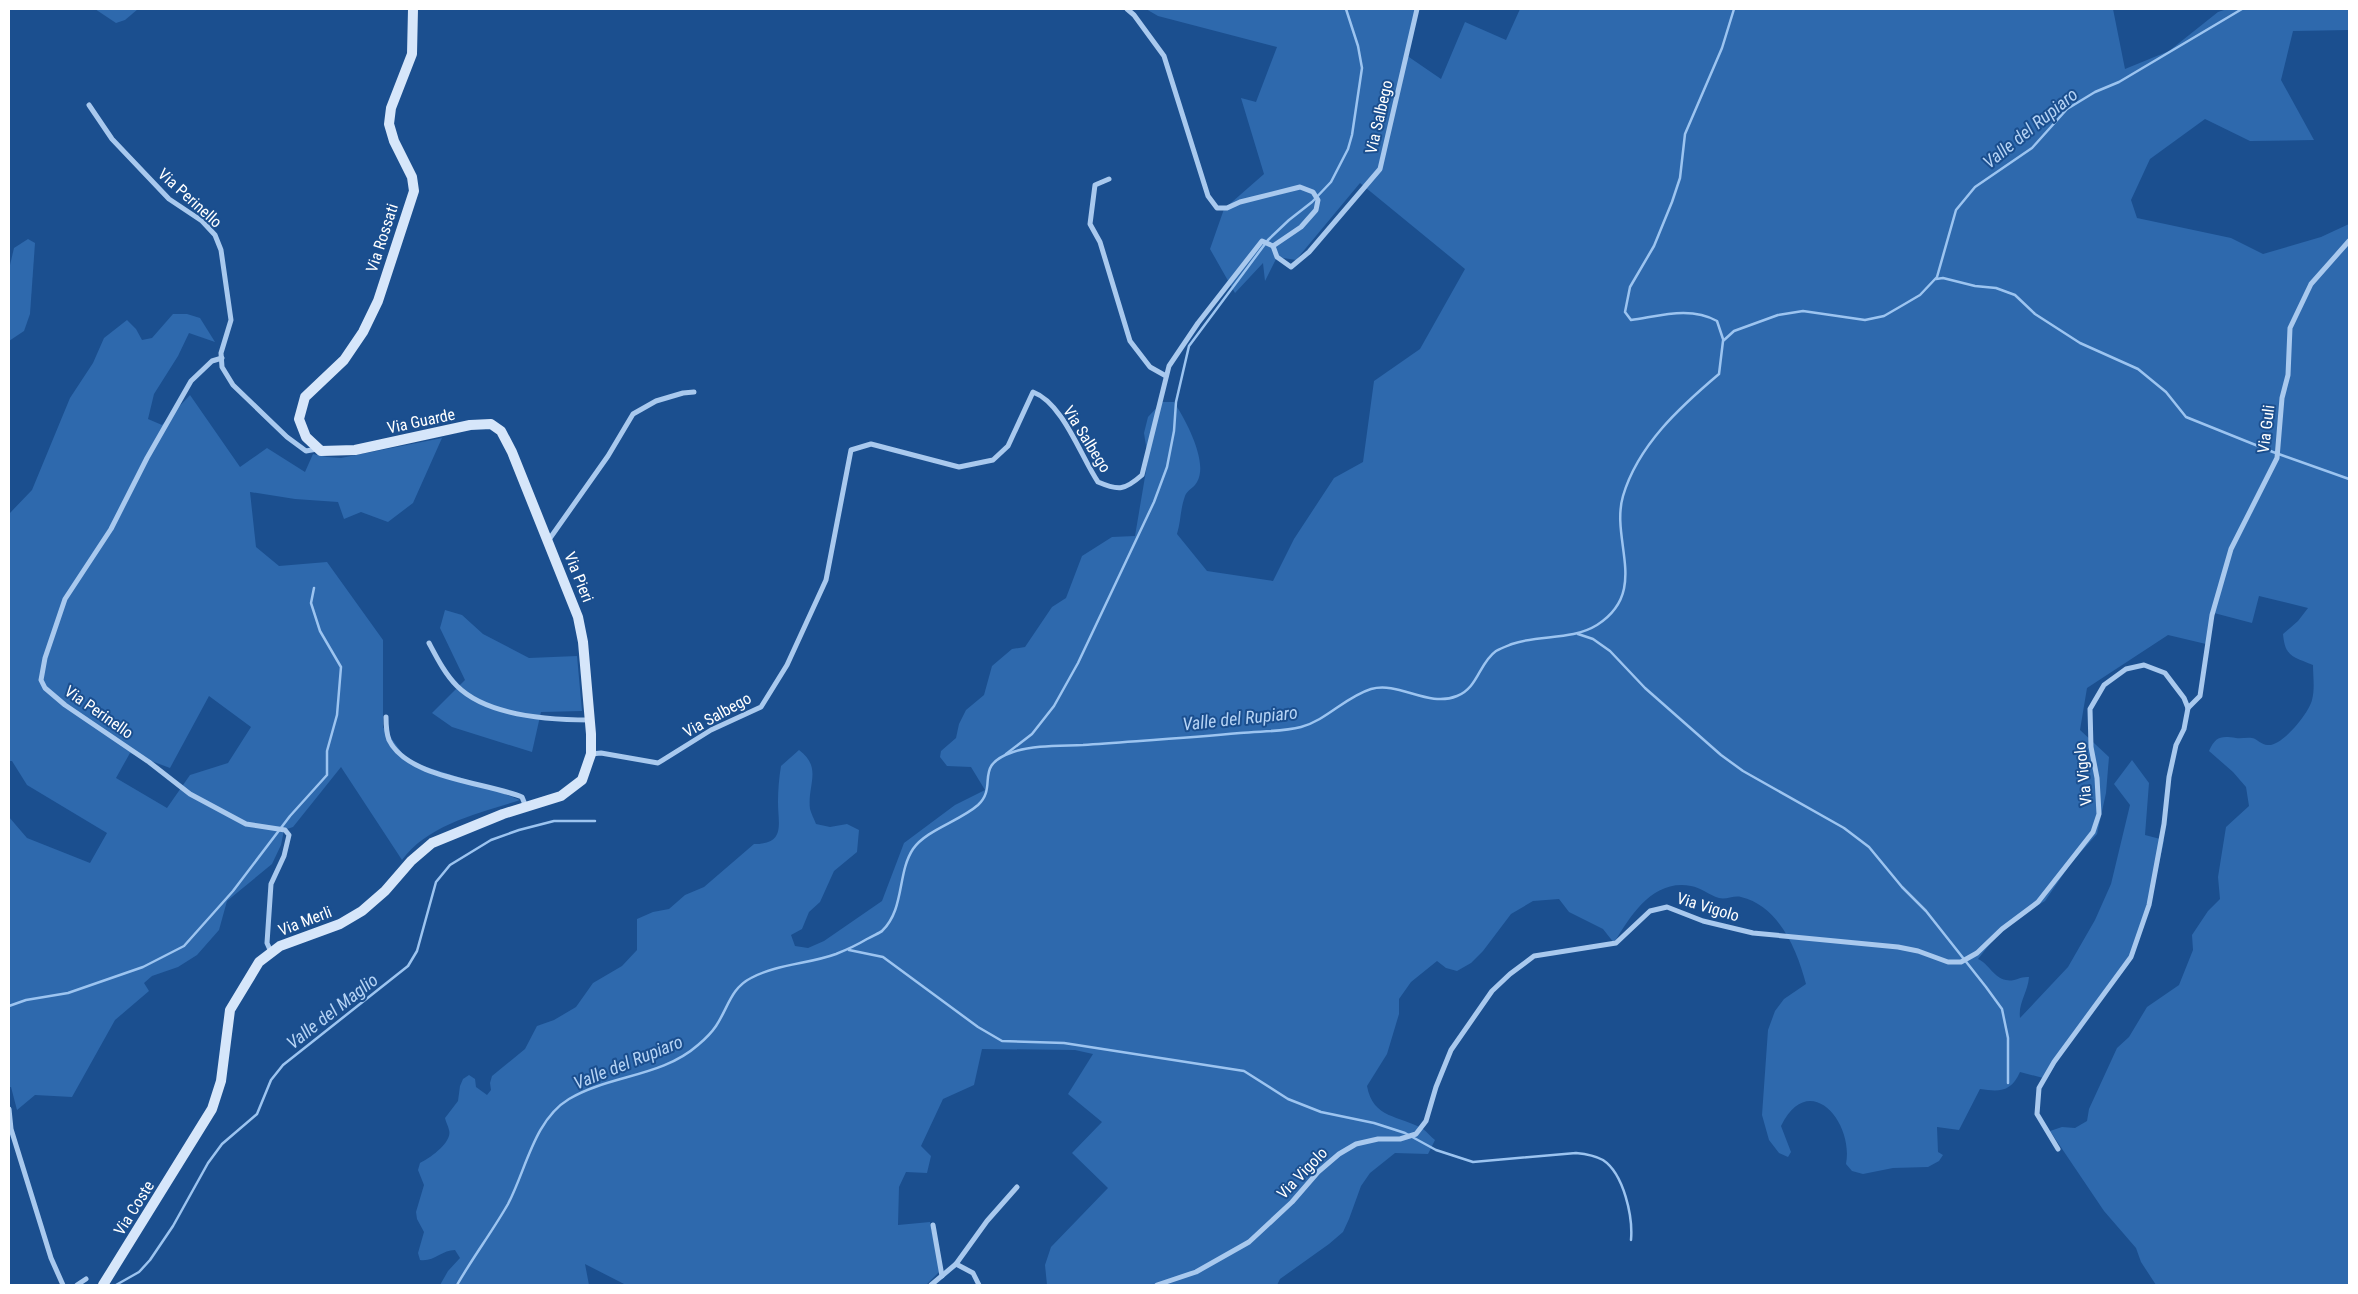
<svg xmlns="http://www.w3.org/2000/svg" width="2358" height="1294" font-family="'Roboto Condensed',sans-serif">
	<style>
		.green { fill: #2e69ad; fill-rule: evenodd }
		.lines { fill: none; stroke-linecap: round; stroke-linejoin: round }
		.stream { stroke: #9cc4f0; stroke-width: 2.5 }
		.street { stroke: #a9c9ee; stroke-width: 5 }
		.secondary { stroke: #d6e6fa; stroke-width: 10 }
		.labels { text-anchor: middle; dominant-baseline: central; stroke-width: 4; stroke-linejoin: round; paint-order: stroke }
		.street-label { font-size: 16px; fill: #fff; stroke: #1b4f8f }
		.water-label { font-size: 18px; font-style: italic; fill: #b5d3f5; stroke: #1b4f8f }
	</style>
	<rect width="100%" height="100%" fill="#1b4f8f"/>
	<g class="green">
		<path d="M 95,9 L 138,9 L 125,20 L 116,23 Z"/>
		<path d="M 1146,9 L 1417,9 L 1406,55 L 1441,79 L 1465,22 L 1506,40 L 1520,9 L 2113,9 L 2125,69 L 2169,51 L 2218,12 L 2227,9 L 2349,9 L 2349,30 L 2293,31 L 2281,80 L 2314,140 L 2250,141 L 2205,119 L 2150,159 L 2131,200 L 2137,218 L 2231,238 L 2263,254 L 2321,237 L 2349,224 L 2349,1285 L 2156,1285 L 2141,1262 L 2136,1248 L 2104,1211 L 2050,1131 L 2062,1127 L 2075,1128 L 2087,1121 L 2089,1109 L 2117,1048 L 2129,1037 L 2147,1007 L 2179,985 L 2193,950 L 2192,935 L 2208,911 L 2220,899 L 2218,877 L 2226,827 L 2249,806 L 2246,787 L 2233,772 L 2209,751 C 2216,736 2221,736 2236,738 C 2241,739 2247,737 2252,738 C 2258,739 2262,746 2269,745 C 2283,745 2309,713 2312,700 C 2315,689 2313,676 2313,665 C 2293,657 2285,657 2283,634 L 2298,621 L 2308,608 L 2259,596 L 2252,623 L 2214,613 L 2206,644 L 2168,635 L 2087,688 L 2080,730 L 2109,757 L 2106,793 L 2097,834 L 2071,863 L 2045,901 L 2005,925 L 1978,959 C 1989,964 1994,978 2006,980 C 2015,982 2020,976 2029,977 C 2028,992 2018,1003 2020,1018 L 2068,967 L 2095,920 L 2111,884 L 2130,805 L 2114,784 L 2132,760 L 2149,783 L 2145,835 L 2164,840 L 2151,902 L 2128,965 L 2062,1052 L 2047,1079 L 2020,1072 C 2011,1092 2000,1092 1980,1089 L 1959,1130 L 1937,1127 L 1938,1152 L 1943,1155 L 1939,1161 L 1928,1167 L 1893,1168 L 1863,1174 L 1852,1171 L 1846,1164 C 1854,1122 1809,1069 1781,1126 L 1791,1152 L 1788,1157 L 1779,1153 L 1769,1140 L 1762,1115 L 1768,1030 L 1775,1011 L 1784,999 L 1806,984 C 1797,950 1779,906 1741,897 C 1734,895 1726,900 1719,898 C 1709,895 1700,887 1691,886 C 1653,879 1631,915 1614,943 L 1603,929 L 1569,912 L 1559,899 L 1533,901 L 1511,914 L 1483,951 L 1471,963 L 1457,971 L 1446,968 L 1437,961 L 1411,982 L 1399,999 L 1399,1014 L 1387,1054 L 1367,1086 C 1373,1119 1399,1115 1423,1129 C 1427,1132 1431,1137 1435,1140 L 1428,1154 L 1395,1153 L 1370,1173 L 1361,1186 L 1349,1219 L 1343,1232 L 1329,1244 L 1280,1279 L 1277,1285 L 1047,1285 L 1045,1265 L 1051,1247 L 1108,1188 L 1072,1153 L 1102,1122 L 1068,1094 L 1093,1054 L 1075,1050 L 982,1049 L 974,1085 L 943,1099 L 921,1146 L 931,1156 L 927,1173 L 906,1172 L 899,1187 L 898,1225 L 930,1222 L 940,1271 L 926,1285 L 626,1285 L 585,1264 L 589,1285 L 440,1285 L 448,1271 L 460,1258 L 455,1250 C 442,1250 434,1262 420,1260 L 418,1253 L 424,1232 L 417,1219 L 416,1212 L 424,1185 L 418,1170 L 420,1163 C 429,1159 453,1142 449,1130 C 448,1125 446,1123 445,1118 L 458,1101 L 460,1086 L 463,1079 L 469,1075 L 475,1079 L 476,1087 L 487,1095 L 491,1090 L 490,1083 L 492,1076 L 525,1049 L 537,1026 L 554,1020 L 576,1007 L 593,983 L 622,966 L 637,950 L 637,919 L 653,912 L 669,909 L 685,895 L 704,887 L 754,844 C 786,844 778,824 778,802 C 778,790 779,778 781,766 L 799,750 C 823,768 807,785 810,809 C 811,813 814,819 816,824 L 830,827 L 847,824 L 859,830 L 857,852 L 834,871 L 820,902 L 809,912 L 802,929 L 791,935 L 795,946 L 808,948 L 824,941 L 882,901 L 904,843 L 955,805 L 985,790 L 971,767 L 947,766 L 940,757 L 941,751 L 956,738 L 959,724 L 966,710 L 984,695 L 992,666 L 1012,649 L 1025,647 L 1052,607 L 1066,598 L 1082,556 L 1112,537 L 1135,536 L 1148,459 L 1144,433 L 1148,417 L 1162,402 L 1174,402 C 1185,419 1209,462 1197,482 C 1194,488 1187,490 1185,496 C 1180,510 1181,521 1177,534 L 1207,571 L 1273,581 L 1294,539 L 1334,478 L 1363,462 L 1374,381 L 1420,349 L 1465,269 L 1360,183 L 1296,260 L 1277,257 L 1265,281 L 1263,263 L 1235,293 L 1210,249 L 1224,209 L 1264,174 L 1241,98 L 1256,102 L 1277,47 L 1158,16 Z"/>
		<path d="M 28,239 L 35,243 L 30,314 L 24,331 L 9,341 L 10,265 L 14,248 Z"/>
		<path d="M 173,314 L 187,314 L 200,318 L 215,342 L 189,333 L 178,356 L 154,394 L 148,419 L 162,425 L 190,395 L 240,467 L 267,448 L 305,472 L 313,454 L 327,457 L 341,458 L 442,438 L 413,503 L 388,522 L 361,512 L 344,519 L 338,502 L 295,499 L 250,492 L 256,547 L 279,566 L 327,562 L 383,640 L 383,727 L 408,761 L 474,782 L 520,800 C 480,813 428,824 402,860 L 341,767 L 293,827 L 284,830 L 281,845 L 272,864 L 227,901 L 219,930 L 197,955 L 178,967 L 152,976 L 144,983 L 149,991 L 115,1020 L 72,1097 L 35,1095 L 17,1110 L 11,1087 L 9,1087 L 9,817 L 27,838 L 90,863 L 107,833 L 27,785 L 12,761 L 9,761 L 9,514 L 32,490 L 70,398 L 93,363 L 104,338 L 127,320 L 136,329 L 142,340 L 152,338 ZM 209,696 L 251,727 L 228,763 L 190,775 L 167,808 L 116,778 L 130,753 L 170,768 Z"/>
		<path d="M 445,610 L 462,615 L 483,634 L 529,658 L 577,656 L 582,711 L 541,712 L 532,752 L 452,727 L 432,713 L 465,680 L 440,628 Z"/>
	</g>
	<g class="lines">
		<g class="stream">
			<path d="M 1936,279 L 1943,278 L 1975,286 L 1996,288 L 2015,295 L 2035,314 L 2080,343 L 2138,369 L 2166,392 L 2186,417 L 2273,452 L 2349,479"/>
			<path d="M 1723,339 L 1717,321 C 1690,306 1660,316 1631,320 L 1625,312 L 1630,287 L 1654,246 L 1672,202 L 1680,178 L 1685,134 L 1722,48 L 1734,9"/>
			<path d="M 1578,634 L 1593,639 L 1610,651 L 1645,688 L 1721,755 L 1743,771 L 1844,828 L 1869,847 L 1902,887 L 1926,911 L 1986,987 L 2002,1009 L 2008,1038 L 2008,1083"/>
			<path d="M 1006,754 L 1032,734 L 1054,706 L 1078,663 L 1154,502 L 1167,467 L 1174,431 L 1176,402 L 1189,346 L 1268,240 L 1289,220 L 1312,202 L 1331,182 L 1348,149 L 1352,135 L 1362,68 L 1358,46 L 1346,9"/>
			<path d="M 849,950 L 883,957 L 978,1027 L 1002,1041 L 1064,1043 L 1244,1071 L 1288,1099 L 1321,1112 L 1374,1123 L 1405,1133 L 1436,1150 L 1473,1162 L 1576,1153 C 1586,1154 1594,1155 1603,1160 C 1624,1174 1633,1217 1631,1240"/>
			<path d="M 9,1006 L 26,1000 L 68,993 L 143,967 L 184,946 L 233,891 L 290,816 L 327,775 L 327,751 L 337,715 L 341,667 L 320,631 L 311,603 L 314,588"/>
			<path d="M 116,1285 L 139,1272 L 150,1260 L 173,1226 L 208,1163 L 222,1144 L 257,1114 L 271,1080 L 283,1065 L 408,966 L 417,951 L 436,882 L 450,865 L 491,840 L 519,830 L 554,821 L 595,821"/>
			<path d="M 457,1285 C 473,1257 492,1232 508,1204 C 526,1170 534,1120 569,1099 C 609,1075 662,1077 698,1045 C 704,1040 712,1032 716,1026 C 728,1008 731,988 751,978 C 777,964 809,964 836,954 C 846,950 857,945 867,939 C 869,938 881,932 882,931 C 905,909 897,873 913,849 C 926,830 960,821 978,805 C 999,785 972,766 1013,752 C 1034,745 1060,746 1083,745 C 1135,741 1188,738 1240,733 C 1260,731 1282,732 1301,727 C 1327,720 1345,697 1371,689 C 1399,681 1428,708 1457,696 C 1478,688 1479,663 1496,651 C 1501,648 1507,646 1512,644 C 1540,634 1571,641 1597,625 C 1650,591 1610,541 1623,496 C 1638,445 1680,407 1719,374 L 1723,341 L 1734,331 L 1778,315 L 1803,311 L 1865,320 L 1884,316 L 1903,305 L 1920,295 L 1937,277 L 1956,210 L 1975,187 L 2032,148 L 2067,109 L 2095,92 L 2119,82 L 2242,9"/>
		</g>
		<g class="street">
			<path d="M 1127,9 L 1134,15 L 1164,56 L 1208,196 L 1217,208 L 1227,208 L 1240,202 L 1300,187 L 1313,192 L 1318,200 L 1316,210 L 1301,227 L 1273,246"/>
			<path d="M 89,105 L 112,139 L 169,199 L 202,221 L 215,235 L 221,250 L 231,320 L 221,353 L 222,367 L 233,385 L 287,437 L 306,451 L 317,449"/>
			<path d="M 1109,179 L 1095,185 L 1090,224 L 1100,242 L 1130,341 L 1150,367 L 1166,376"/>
			<path d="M 222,358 L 212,361 L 191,381 L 147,458 L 111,529 L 65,599 L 45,658 L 41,680 L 45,688 L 65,705 L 149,762 L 190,794 L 246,824 L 285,830 L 289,835 L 284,856 L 271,884 L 267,943 L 271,952"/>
			<path d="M 548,541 L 608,456 L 633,414 L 656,401 L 683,393 L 694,392"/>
			<path d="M 429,643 C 437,658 445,674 457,686 C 487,716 550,720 590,720"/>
			<path d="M 2188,708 L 2200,696 L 2212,615 L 2231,549 L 2277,458 L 2282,398 L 2288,375 L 2290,328 L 2311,284 L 2349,241"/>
			<path d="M 386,717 C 386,724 386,732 389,740 C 407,778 485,782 522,797 L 526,807"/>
			<path d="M 591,754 L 601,753 L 658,763 L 711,730 L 761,707 L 787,665 L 826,580 L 851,450 L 871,444 L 959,467 L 993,460 L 1008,446 L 1033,392 C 1063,403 1081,457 1098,482 C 1119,491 1125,490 1142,475 L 1169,366 L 1198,323 L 1262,241 L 1273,246 L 1277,257 L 1291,267 L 1309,252 L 1380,169 L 1417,9"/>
			<path d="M 9,1109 L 11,1129 L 51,1258 L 63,1285"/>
			<path d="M 933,1225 L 942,1276"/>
			<path d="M 956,1264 L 973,1273 L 979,1285"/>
			<path d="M 77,1285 L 86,1279"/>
			<path d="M 931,1285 L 956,1264 L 987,1221 L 1017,1187"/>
			<path d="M 1157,1285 L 1196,1272 L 1249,1242 L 1292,1202 L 1318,1172 L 1339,1154 L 1356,1144 L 1378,1139 L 1400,1139 L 1416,1134 L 1426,1121 L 1436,1087 L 1451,1050 L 1492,991 L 1510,974 L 1534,956 L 1616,943 L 1650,911 L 1667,907 L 1703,921 L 1753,933 L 1898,947 L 1918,951 L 1948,962 L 1961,962 L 1977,953 L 2002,929 L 2038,902 L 2093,832 L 2099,814 L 2097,778 L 2091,747 L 2090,709 L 2104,685 L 2126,669 L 2144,665 L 2165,673 L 2184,698 L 2188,708 L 2184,729 L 2176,745 L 2169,777 L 2164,824 L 2149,905 L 2131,957 L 2054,1062 L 2039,1088 L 2037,1114 L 2058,1149"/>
		</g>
		<path class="secondary" d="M 103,1285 L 212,1109 L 221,1081 L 230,1010 L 259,962 L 280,946 L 340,924 L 362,911 L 385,891 L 411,861 L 432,843 L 503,814 L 561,796 L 582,780 L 591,754 L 591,734 L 583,642 L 578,617 L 512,452 L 501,431 L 491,424 L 470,425 L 355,450 L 321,451 L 306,437 L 299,419 L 305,397 L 344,360 L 363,332 L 378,301 L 414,191 L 412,177 L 394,141 L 389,124 L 391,108 L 412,54 L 413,9"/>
	</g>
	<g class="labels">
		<g class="street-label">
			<text transform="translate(1379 117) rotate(-77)">Via Salbego</text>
			<text transform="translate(190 198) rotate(42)">Via Perinello</text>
			<text transform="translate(382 238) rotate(-72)">Via Rossati</text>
			<text transform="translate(421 421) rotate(-12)">Via Guarde</text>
			<text transform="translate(2266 429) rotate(-83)">Via Guli</text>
			<text transform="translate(1087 439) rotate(58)">Via Salbego</text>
			<text transform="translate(579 577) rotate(68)">Via Pieri</text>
			<text transform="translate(99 712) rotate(35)">Via Perinello</text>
			<text transform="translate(717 715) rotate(-29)">Via Salbego</text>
			<text transform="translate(2083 774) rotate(-96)">Via Vigolo</text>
			<text transform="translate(1708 907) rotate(17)">Via Vigolo</text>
			<text transform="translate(305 921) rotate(-21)">Via Merli</text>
			<text transform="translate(1302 1173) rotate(-46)">Via Vigolo</text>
			<text transform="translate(134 1208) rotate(-58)">Via Coste</text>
		</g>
		<g class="water-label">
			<text transform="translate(2030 128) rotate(-39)">Valle del Rupiaro</text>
			<text transform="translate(1240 718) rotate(-6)">Valle del Rupiaro</text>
			<text transform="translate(332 1011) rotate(-38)">Valle del Maglio</text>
			<text transform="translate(628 1062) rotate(-22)">Valle del Rupiaro</text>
		</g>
	</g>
	<rect width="2358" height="1294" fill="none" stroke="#ffffff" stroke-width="20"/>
</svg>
